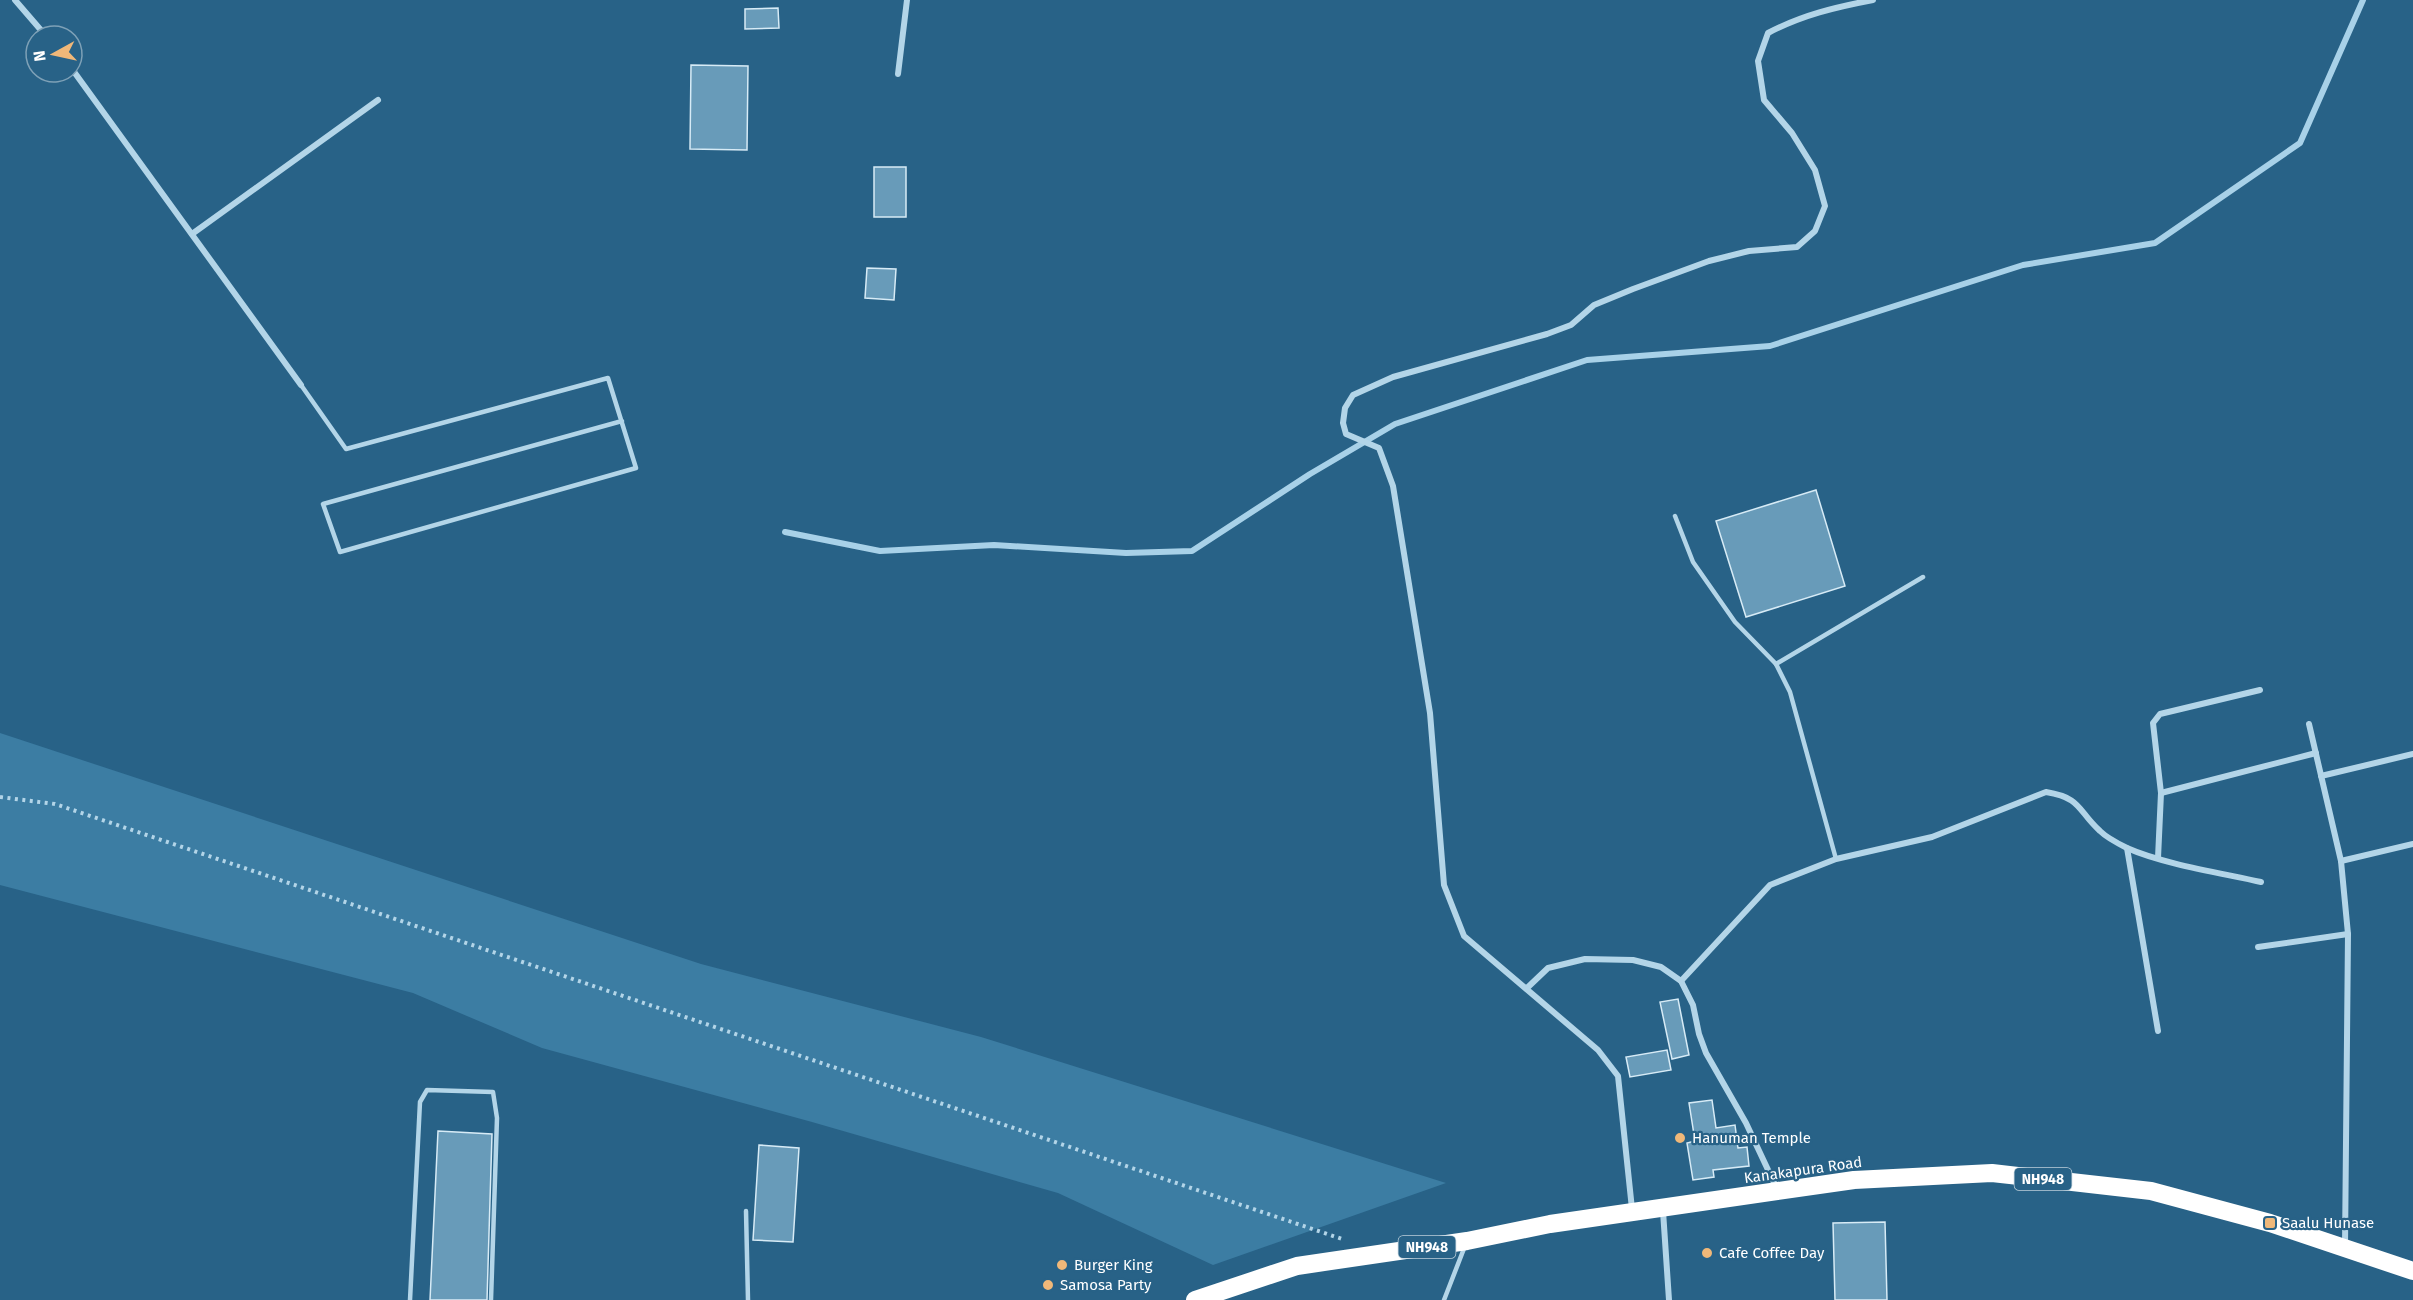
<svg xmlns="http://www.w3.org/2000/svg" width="2413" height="1300" font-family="'Fira Sans',sans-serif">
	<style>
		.green { fill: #3c7da3 }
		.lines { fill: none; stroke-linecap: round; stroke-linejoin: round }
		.stream { stroke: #a8d1e8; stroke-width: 6 }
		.building { fill: #689bb9; stroke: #d7ebf6; stroke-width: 1.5 }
		.path { stroke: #b3d5e8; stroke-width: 4; stroke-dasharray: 3 4.5; stroke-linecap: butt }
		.lane { stroke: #b3d5e8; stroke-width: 4.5 }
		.street { stroke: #b3d5e8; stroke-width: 6 }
		.highway { stroke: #fff; stroke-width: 18 }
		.poi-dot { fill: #f0b879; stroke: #286287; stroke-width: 2 }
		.labels { text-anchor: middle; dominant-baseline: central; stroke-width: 4.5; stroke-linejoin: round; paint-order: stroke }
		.shield { fill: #286287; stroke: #bed0db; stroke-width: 1.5 }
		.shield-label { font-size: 14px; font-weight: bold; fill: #fff }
		.poi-label { font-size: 15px; fill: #fff; stroke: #286287; text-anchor: start }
		.street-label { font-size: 15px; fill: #fff; stroke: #286287 }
	</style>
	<rect width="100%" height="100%" fill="#286287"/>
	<path class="green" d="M 0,733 L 701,964 L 981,1037 L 1446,1183 L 1213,1265 L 1058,1193 L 812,1122 L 542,1048 L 413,993 L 0,885 Z"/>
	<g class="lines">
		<path class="stream" d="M 785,532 L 880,551 L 994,545 L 1126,553 L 1192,551 L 1310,474 L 1395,424 L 1587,360 L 1770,346 L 2023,265 L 2155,243 L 2300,143 L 2363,0"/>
	</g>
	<g class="building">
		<path d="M 778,8 L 779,28 L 745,29 L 745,9 Z"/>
		<path d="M 691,65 L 748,66 L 747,150 L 690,149 Z"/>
		<rect x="874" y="167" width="32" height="50"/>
		<path d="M 867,268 L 896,269 L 894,300 L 865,298 Z"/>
		<path d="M 1816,490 L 1845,586 L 1746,617 L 1716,521 Z"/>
		<path d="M 1678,999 L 1689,1055 L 1672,1059 L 1660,1002 Z"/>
		<path d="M 1667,1050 L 1671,1070 L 1630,1077 L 1626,1057 Z"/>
		<path d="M 1712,1100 L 1716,1128 L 1735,1125 L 1738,1148 L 1747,1147 L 1749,1166 L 1713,1170 L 1714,1177 L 1693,1180 L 1687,1143 L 1695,1141 L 1689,1103 Z"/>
		<path d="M 438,1131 L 492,1134 L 487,1300 L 430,1300 Z"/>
		<path d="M 759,1145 L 799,1148 L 793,1242 L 753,1240 Z"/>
		<path d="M 1885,1222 L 1887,1300 L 1835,1300 L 1833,1223 Z"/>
	</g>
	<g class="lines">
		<path class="path" d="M 0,797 L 55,804 L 1345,1240"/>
		<g class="lane">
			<path d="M 301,385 L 346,449 L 608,378 L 636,468 L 340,552 L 323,504 L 622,421"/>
			<path d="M 1675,516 L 1693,562 L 1735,622 L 1776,664 L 1790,692 L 1836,859"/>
			<path d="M 1776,664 L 1923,577"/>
			<path d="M 746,1211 L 748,1300"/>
			<path d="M 410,1300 L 420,1102 L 427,1090 L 493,1092 L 497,1118 L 491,1300"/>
			<path d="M 1444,1300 L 1465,1246"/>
		</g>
		<g class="street">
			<path d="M 15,0 L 46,36"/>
			<path d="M 72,69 L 301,385"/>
			<path d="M 898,74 L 907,0"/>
			<path d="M 192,234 L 378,100"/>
			<path d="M 2309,724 L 2341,861 L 2348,934 L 2345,1247"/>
			<path d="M 2321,776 L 2413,754"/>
			<path d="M 2161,793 L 2316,753"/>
			<path d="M 2127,848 L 2158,1031"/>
			<path d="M 2158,858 L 2161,793 L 2153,723 L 2160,714 L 2260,690"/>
			<path d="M 2341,861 L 2413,844"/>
			<path d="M 2258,947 L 2348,934"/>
			<path d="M 1681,981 L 1770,885 L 1836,859 L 1932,837 L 2046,792 C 2082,798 2077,810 2100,831 C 2106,837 2119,844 2127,848 C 2163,864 2221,873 2261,882"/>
			<path d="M 1527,988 L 1548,968 L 1585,959 L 1633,960 L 1661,967 L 1681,981 L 1693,1005 L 1699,1034 L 1706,1053 L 1746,1123 L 1777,1189"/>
			<path d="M 1632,1209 L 1618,1076 L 1598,1050 L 1464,936 L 1444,885 L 1430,713 L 1393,486 L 1379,448 L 1346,434 L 1343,423 L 1345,408 L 1353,395 L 1393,377 L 1547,334 L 1571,325 L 1594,305 L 1633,289 L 1709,261 L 1749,251 L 1797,247 L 1815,231 L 1825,206 L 1815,170 L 1792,133 L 1764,100 L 1758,61 L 1768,33 C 1802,15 1836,7 1873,0"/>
			<path d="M 1663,1211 L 1669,1300"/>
		</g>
		<path class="highway" d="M 1195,1300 L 1297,1266 L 1467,1241 L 1550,1224 L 1854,1180 L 1992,1173 L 2151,1191 L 2270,1223 L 2413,1271"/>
	</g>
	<g class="poi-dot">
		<circle cx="1680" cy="1138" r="6"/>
		<rect x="2264" y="1217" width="12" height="12" rx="3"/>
		<circle cx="1707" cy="1253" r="6"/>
		<circle cx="1062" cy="1265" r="6"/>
		<circle cx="1048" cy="1285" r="6"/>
	</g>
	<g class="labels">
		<g class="shield">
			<rect x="2014.5" y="1168" width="57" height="22" rx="4.5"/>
			<rect x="1398.5" y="1236" width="57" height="22" rx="4.5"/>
		</g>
		<g class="shield-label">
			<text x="2043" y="1179">NH948</text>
			<text x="1427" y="1247">NH948</text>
		</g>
		<g class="poi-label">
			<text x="1692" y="1138">Hanuman Temple</text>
			<text x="2282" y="1223">Saalu Hunase</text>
			<text x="1719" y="1253">Cafe Coffee Day</text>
			<text x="1074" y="1265">Burger King</text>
			<text x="1060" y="1285">Samosa Party</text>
		</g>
		<g class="street-label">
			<text transform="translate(1803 1170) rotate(-8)">Kanakapura Road</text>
		</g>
	</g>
	<g transform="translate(54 54) rotate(262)"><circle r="28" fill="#286287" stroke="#7ea1b7" stroke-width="1.5"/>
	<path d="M0-4.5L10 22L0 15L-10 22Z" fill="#f0b879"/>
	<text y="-9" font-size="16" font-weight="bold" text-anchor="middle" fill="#ffffff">N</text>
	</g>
</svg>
